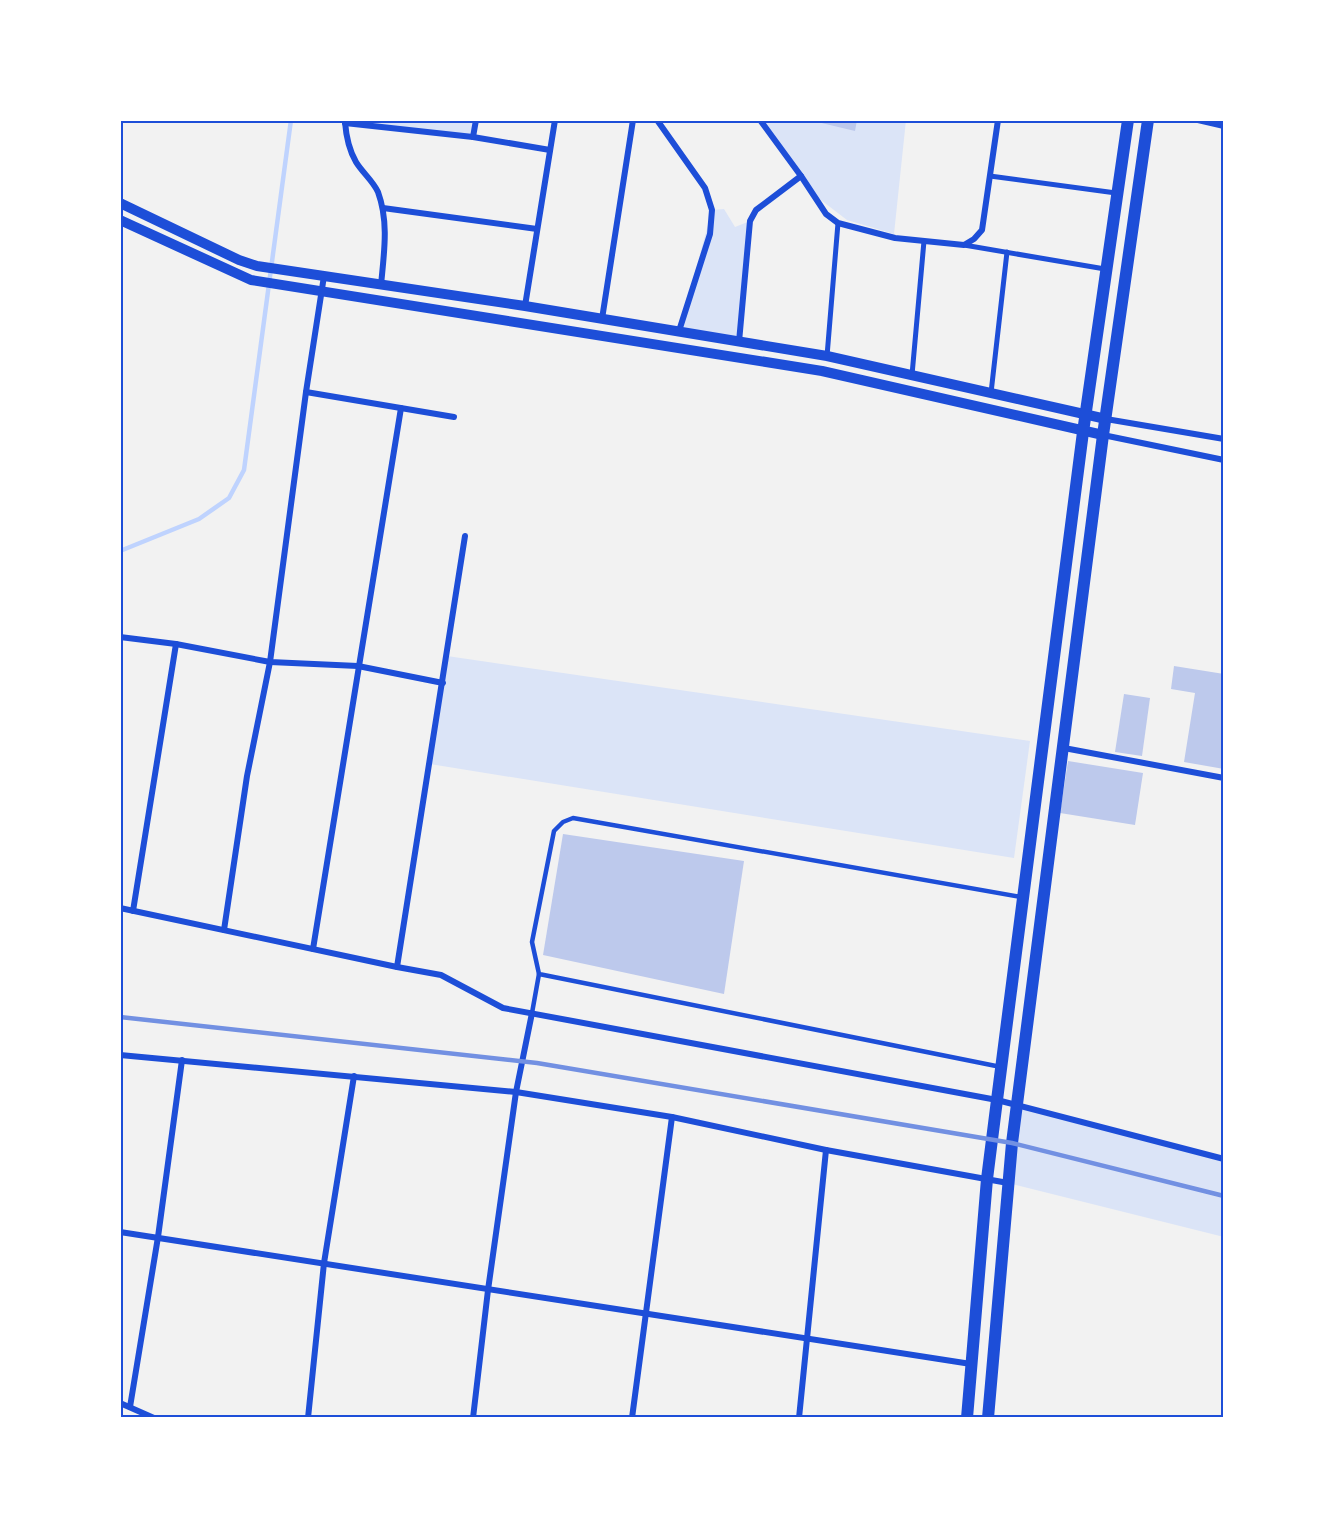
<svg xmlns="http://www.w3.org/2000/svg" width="1344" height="1538" font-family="'Libre Baskerville',serif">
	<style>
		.green { fill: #dbe4f7 }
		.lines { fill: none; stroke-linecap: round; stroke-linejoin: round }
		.stream { stroke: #bfd3fe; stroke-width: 4.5 }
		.building { fill: #bdc9ec }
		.service { stroke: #1d4ed8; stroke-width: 4.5 }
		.pedestrian { stroke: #1d4ed8; stroke-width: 5 }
		.minor { stroke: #1d4ed8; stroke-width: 6 }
		.tertiary { stroke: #1d4ed8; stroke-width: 10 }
		.secondary { stroke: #1d4ed8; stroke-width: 12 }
		.rail { stroke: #7290e2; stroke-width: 4.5 }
		.neatline { fill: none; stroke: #1d4ed8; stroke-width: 2 }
	</style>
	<rect width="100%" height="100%" fill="#f2f2f2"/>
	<g class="green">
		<path d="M 345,120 L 475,120 L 472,136 Z"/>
		<path d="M 761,120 L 906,120 L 894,234 L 847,220 L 817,197 Z"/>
		<path d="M 724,209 L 735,227 L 750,221 L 739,342 L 679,331 L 712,210 Z"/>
		<path d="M 447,656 L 1030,741 L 1014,858 L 430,764 Z"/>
		<path d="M 1017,1106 L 1224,1158 L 1224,1237 L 1008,1183 Z"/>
	</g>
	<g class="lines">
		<path class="stream" d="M 120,551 L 199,519 L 229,498 L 244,470 L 291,120"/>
	</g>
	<g class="building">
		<path d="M 809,120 L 857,120 L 855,131 Z"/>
		<path d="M 1174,666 L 1224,674 L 1221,697 L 1224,698 L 1224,769 L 1184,762 L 1195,693 L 1171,689 Z"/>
		<path d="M 1124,694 L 1150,698 L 1142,756 L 1115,752 Z"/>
		<path d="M 1068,761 L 1143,773 L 1135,825 L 1060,813 Z"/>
		<path d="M 563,834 L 744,861 L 724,994 L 543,955 Z"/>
	</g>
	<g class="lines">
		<g class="service">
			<path d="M 532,1013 L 539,974"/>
			<path d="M 1001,1067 L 539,974 L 532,942 L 554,831 L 563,822 L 573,818 L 1021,897"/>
		</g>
		<g class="pedestrian">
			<path d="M 990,176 L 1116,193"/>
			<path d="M 964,245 L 1105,269"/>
			<path d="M 827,356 L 838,223"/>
			<path d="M 912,375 L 924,241"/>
			<path d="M 991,393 L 1007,252"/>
		</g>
		<g class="minor">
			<path d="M 657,120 L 705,188 L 712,210 L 710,234 L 679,331"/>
			<path d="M 760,120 L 801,176 L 826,214 L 838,223 L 895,238 L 964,245 L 974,239 L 982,230 L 998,120"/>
			<path d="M 1198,120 L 1224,126"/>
			<path d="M 345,122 C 346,135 349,150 356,162 C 362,172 373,181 378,192 C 389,222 384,253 381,285"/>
			<path d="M 345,123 L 473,137 L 550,150"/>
			<path d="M 473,137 L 476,120"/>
			<path d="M 383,208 L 537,229"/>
			<path d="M 525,306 L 555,120"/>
			<path d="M 602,319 L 633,120"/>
			<path d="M 739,342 L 750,221 L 756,210 L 801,176"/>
			<path d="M 306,392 L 454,417"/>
			<path d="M 1106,419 L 1224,439"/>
			<path d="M 1103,435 L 1224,460"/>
			<path d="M 120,637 L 176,644 L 270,662 L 358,666 L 443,683"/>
			<path d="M 1064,748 L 1224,778"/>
			<path d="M 120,908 L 397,967 L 441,975 L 503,1008 L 997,1100 L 1224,1159"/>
			<path d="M 133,911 L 176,644"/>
			<path d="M 224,930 L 247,776 L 270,662 L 306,392 L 324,276"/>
			<path d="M 313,949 L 401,408"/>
			<path d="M 397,967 L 465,536"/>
			<path d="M 120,1055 L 516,1092 L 672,1117 L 826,1150 L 1008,1183"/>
			<path d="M 120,1232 L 971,1364"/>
			<path d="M 120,1403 L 154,1418"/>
			<path d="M 130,1407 L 158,1237 L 182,1060"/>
			<path d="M 308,1418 L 324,1263 L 354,1076"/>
			<path d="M 473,1418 L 488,1290 L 516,1092 L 532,1013"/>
			<path d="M 632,1418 L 672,1117"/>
			<path d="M 799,1418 L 826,1150"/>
		</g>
		<g class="tertiary">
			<path d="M 120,203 L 239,260 L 257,266 L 525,306 L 827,356 L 1106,419"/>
			<path d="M 120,220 L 251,280 L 822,371 L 1103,435"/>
		</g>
		<g class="secondary">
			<path d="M 967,1418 L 987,1179 L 997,1100 L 1083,432 L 1128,120"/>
			<path d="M 988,1418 L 1012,1143 L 1103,435 L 1148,120"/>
		</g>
		<path class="rail" d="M 120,1017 L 537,1063 L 1012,1143 L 1224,1196"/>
	</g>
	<rect width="1344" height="1538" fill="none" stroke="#ffffff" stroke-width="243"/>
	<rect x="122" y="122" width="1100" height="1294" class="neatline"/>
</svg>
